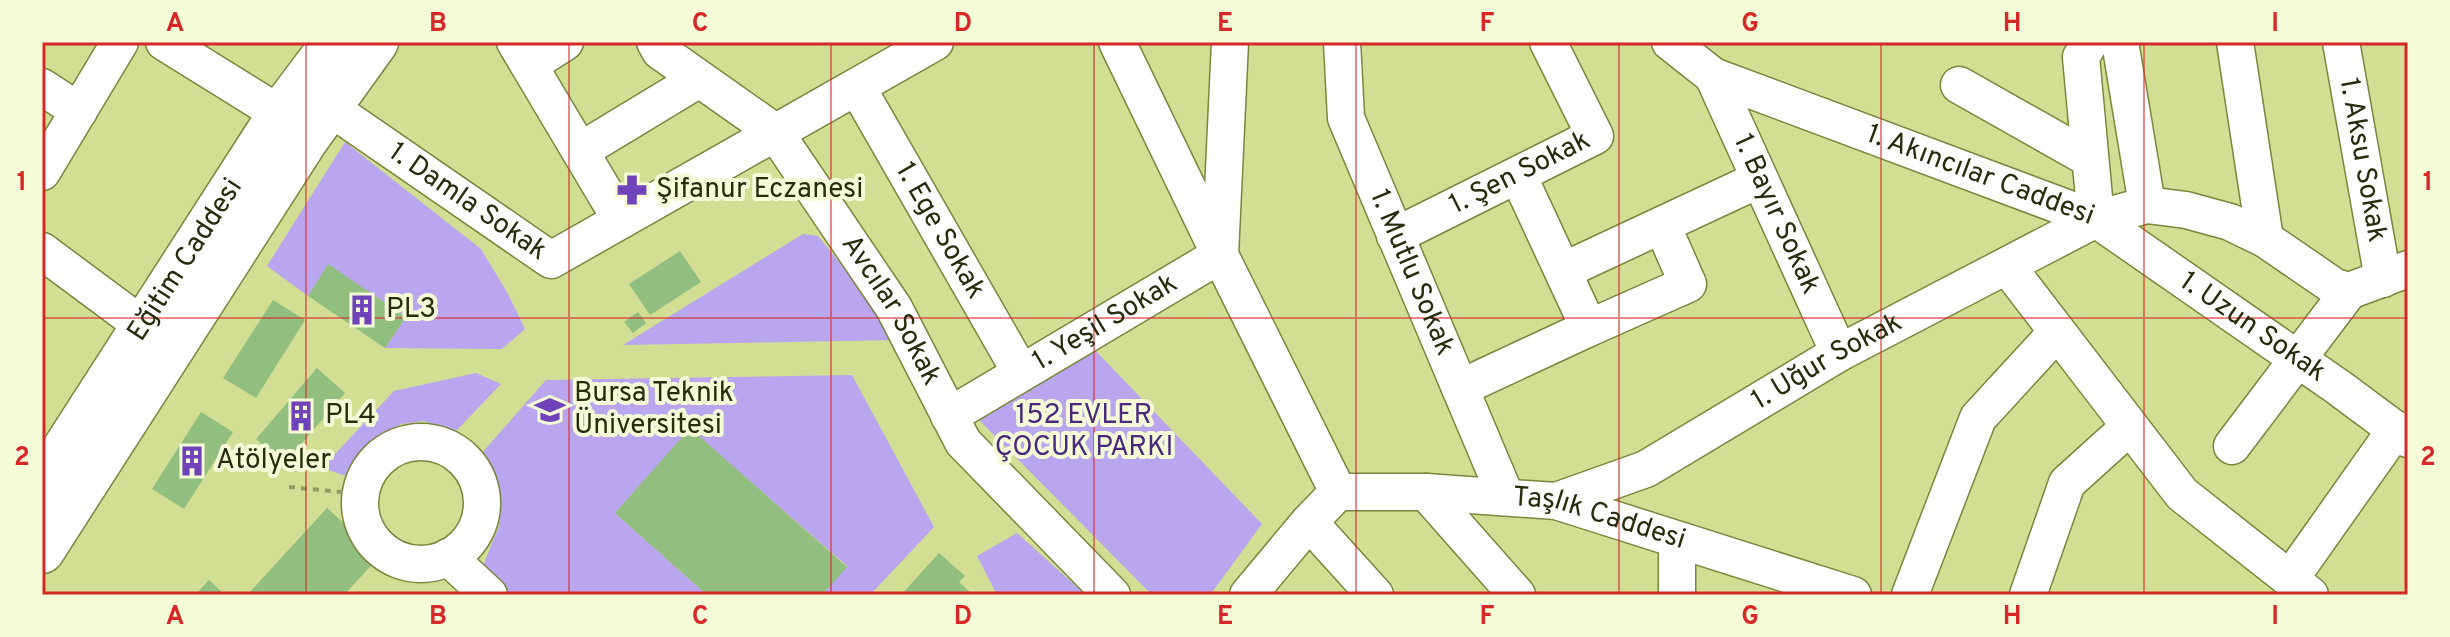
<svg xmlns="http://www.w3.org/2000/svg" width="2450" height="637" font-family="Overpass,sans-serif">
	<style>
		.green { fill: #baa5ef }
		.building { fill: #92be80 }
		.lines { fill: none; stroke-linecap: round; stroke-linejoin: round }
		.minor-casing { stroke: #7b863d; stroke-width: 39 }
		.major-casing { stroke: #7b863d; stroke-width: 47 }
		.path { stroke: #939d62; stroke-width: 4; stroke-dasharray: 6 6; stroke-linecap: butt }
		.minor { stroke: #fff; stroke-width: 36 }
		.major { stroke: #fff; stroke-width: 44 }
		.grid { fill: none; stroke: #d62828; stroke-width: 2; stroke-opacity: 0.55 }
		.labels { text-anchor: middle; dominant-baseline: central; stroke-width: 8; stroke-linejoin: round; paint-order: stroke }
		.street-label { font-size: 28px; fill: #282c0d; stroke: #f4fbd6 }
		.poi-label { font-size: 28px; fill: #282c0d; stroke: #f4fbd6; text-anchor: start }
		.park-label { font-size: 28px; fill: #49297e; stroke: #f4fbd6 }
		.neatline { fill: none; stroke: #d62828; stroke-width: 3 }
		.grid-label { font-size: 26px; text-anchor: middle; font-weight: bold; fill: #d62828 }
	</style>
	<rect width="100%" height="100%" fill="#d1de93"/>
	<g class="green">
		<path d="M 345,142 L 481,249 L 508,294 L 525,329 L 502,349 L 385,348 L 406,317 L 328,265 L 308,296 L 267,266 Z"/>
		<path d="M 803,234 L 818,236 L 887,321 L 895,340 L 623,345 Z"/>
		<path d="M 1092,347 L 1262,524 L 1210,595 L 1152,595 L 979,420 Z"/>
		<path d="M 476,373 L 501,384 L 455,432 L 424,421 L 401,424 L 366,446 L 346,476 L 322,468 L 394,391 Z"/>
		<path d="M 852,375 L 934,527 L 870,595 L 822,595 L 847,566 L 690,429 L 615,513 L 707,595 L 511,595 L 482,568 L 499,526 L 497,492 L 481,454 L 546,380 Z"/>
		<path d="M 1017,533 L 1086,595 L 997,595 L 977,556 Z"/>
	</g>
	<g class="building">
		<path d="M 680,251 L 701,282 L 650,315 L 629,284 Z"/>
		<path d="M 328,264 L 406,317 L 385,348 L 308,296 Z"/>
		<path d="M 273,300 L 305,320 L 256,398 L 223,378 Z"/>
		<path d="M 638,312 L 646,323 L 633,333 L 624,322 Z"/>
		<path d="M 317,368 L 345,393 L 285,463 L 256,439 Z"/>
		<path d="M 201,412 L 233,432 L 184,509 L 152,489 Z"/>
		<path d="M 690,428 L 847,567 L 822,595 L 707,595 L 615,513 Z"/>
		<path d="M 327,508 L 380,556 L 344,595 L 247,595 Z"/>
		<path d="M 939,553 L 965,576 L 959,582 L 973,595 L 901,595 Z"/>
		<path d="M 209,580 L 225,595 L 195,595 Z"/>
	</g>
	<g class="lines">
		<g class="minor-casing">
			<g id="minor">
				<path d="M 164,42 L 280,114"/>
				<path d="M 515,42 L 621,220"/>
				<path id="s1" d="M 655,42 L 660,51 L 775,132 L 894,308 L 963,442 L 1112,595"/>
				<path d="M 1230,42 L 1220,255 L 1338,492"/>
				<path id="s2" d="M 1342,42 L 1346,118 L 1506,497"/>
				<path id="s3" d="M 1670,42 L 1713,76 L 2096,219 L 2338,387 L 2408,439"/>
				<path d="M 2090,42 L 2081,57 L 2096,219"/>
				<path d="M 2120,42 L 2147,205"/>
				<path d="M 2235,42 L 2265,239"/>
				<path id="s4" d="M 2341,42 L 2383,279"/>
				<path d="M 529,65 L 565,42"/>
				<path id="s5" d="M 1713,76 L 1839,353"/>
				<path d="M 1959,85 L 2090,159"/>
				<path d="M 42,87 L 79,111"/>
				<path id="s6" d="M 857,87 L 1021,373"/>
				<path id="s7" d="M 329,107 L 551,260 L 935,42"/>
				<path d="M 580,151 L 699,79"/>
				<path d="M 42,172 L 120,42"/>
				<path id="s8" d="M 1395,236 L 1595,136 L 1548,42"/>
				<path d="M 42,251 L 143,326"/>
				<path d="M 2007,266 L 2182,494 L 2310,595"/>
				<path d="M 1563,271 L 1758,180"/>
				<path d="M 1589,328 L 1688,284 L 1662,225"/>
				<path d="M 1460,388 L 1589,328 L 1518,175"/>
				<path id="s9" d="M 949,416 L 1220,255 L 1117,42"/>
				<circle cx="421" cy="503" r="61"/>
				<path d="M 2232,446 L 2349,291"/>
				<path id="s10" d="M 1338,492 L 1426,492 L 1556,501 L 1853,595"/>
				<path d="M 1426,492 L 1517,595"/>
				<path id="s11" d="M 1556,501 L 1646,469 L 1839,353 L 2096,219 L 2147,205 L 2186,210 L 2230,222 L 2265,239 L 2335,287 L 2349,291 L 2408,269"/>
				<path d="M 1309,522 L 1375,595"/>
				<path d="M 1677,540 L 1677,595"/>
				<path d="M 448,557 L 489,595"/>
				<path d="M 2290,579 L 2396,429"/>
				<path d="M 1248,595 L 1309,522 L 1338,492"/>
				<path d="M 1910,595 L 1978,418 L 2057,332"/>
				<path d="M 2028,595 L 2067,483 L 2129,427"/>
			</g>
		</g>
		<g class="major-casing">
			<g id="major">
				<path id="s12" d="M 42,484 L 280,114 L 334,42"/>
				<path d="M 42,551 L 305,141 L 376,42"/>
			</g>
		</g>
		<path class="path" d="M 289,487 L 362,494"/>
		<use href="#minor" class="minor"/>
		<use href="#major" class="major"/>
	</g>
	<path class="grid" d="M 306,42 L 306,595M 569,42 L 569,595M 831,42 L 831,595M 1094,42 L 1094,595M 1356,42 L 1356,595M 1619,42 L 1619,595M 1881,42 L 1881,595M 2144,42 L 2144,595M 42,318 L 2408,318"/>
	<defs>
		<g id="pharmacy-bare" transform="scale(2.4)"><path d="M-2-6h4v4h4v4h-4v4h-4v-4h-4v-4h4Z" fill="#7043bb" stroke="#f4fbd6" stroke-width="2.5" paint-order="stroke"/></g>
		<g id="building-bare" transform="scale(2.4)"><path d="M-4-6H4V6H1V3H-1V6H-4ZM-2.5-4.3h1.7v1.8h-1.7ZM.8-4.3h1.7v1.8H.8ZM-2.5-1h1.7V.8h-1.7ZM.8-1h1.7V.8H.8Z" fill="#7043bb" stroke="#f4fbd6" stroke-width="2.5" paint-order="stroke"/></g>
		<g id="university-bare" transform="scale(2.4)"><path d="M0-5L7-2L0 1L-7-2ZM-4 1L0 2.5L4 1V4Q0 6-4 4Z" fill="#7043bb" stroke="#f4fbd6" stroke-width="2.5" paint-order="stroke"/></g>
	</defs>
	<g fill-rule="evenodd">
		<use href="#pharmacy-bare" x="632" y="190"/>
		<use href="#building-bare" x="362" y="310"/>
		<use href="#university-bare" x="550" y="410"/>
		<use href="#building-bare" x="301" y="416"/>
		<use href="#building-bare" x="192" y="461"/>
	</g>
	<g class="labels">
		<g class="street-label">
			<text stroke="none"><textPath href="#s4" startOffset="120">1. Aksu Sokak</textPath></text>
			<text stroke="none"><textPath href="#s8" startOffset="140">1. Şen Sokak</textPath></text>
			<text stroke="none"><textPath href="#s3" startOffset="340">1. Akıncılar Caddesi</textPath></text>
			<text stroke="none"><textPath href="#s7" startOffset="168">1. Damla Sokak</textPath></text>
			<text stroke="none"><textPath href="#s5" startOffset="152">1. Bayır Sokak</textPath></text>
			<text stroke="none"><textPath href="#s6" startOffset="166">1. Ege Sokak</textPath></text>
			<text stroke="none"><textPath href="#s12" startOffset="266">Eğitim Caddesi</textPath></text>
			<text stroke="none"><textPath href="#s2" startOffset="244">1. Mutlu Sokak</textPath></text>
			<text stroke="none"><textPath href="#s1" startOffset="364">Avcılar Sokak</textPath></text>
			<text stroke="none"><textPath href="#s9" startOffset="182">1. Yeşil Sokak</textPath></text>
			<text stroke="none"><textPath href="#s3" startOffset="654">1. Uzun Sokak</textPath></text>
			<text stroke="none"><textPath href="#s11" startOffset="306">1. Uğur Sokak</textPath></text>
			<text stroke="none"><textPath href="#s10" startOffset="264">Taşlık Caddesi</textPath></text>
		</g>
		<g class="poi-label">
			<text x="656" y="190">Şifanur Eczanesi</text>
			<text x="386" y="310">PL3</text>
			<text x="574" y="394">Bursa Teknik<tspan x="574" dy="32">Üniversitesi</tspan></text>
			<text x="325" y="416">PL4</text>
			<text x="216" y="461">Atölyeler</text>
		</g>
		<g class="park-label">
			<text x="1084" y="416">152 EVLER<tspan x="1084" dy="32">ÇOCUK PARKI</tspan></text>
		</g>
	</g>
	<rect width="2450" height="637" fill="none" stroke="#f4fbd6" stroke-width="88"/>
	<rect x="44" y="44" width="2362" height="549" class="neatline"/>
	<g class="grid-label">
		<text x="175" y="31">A</text>
		<text x="438" y="31">B</text>
		<text x="700" y="31">C</text>
		<text x="963" y="31">D</text>
		<text x="1225" y="31">E</text>
		<text x="1487" y="31">F</text>
		<text x="1750" y="31">G</text>
		<text x="2012" y="31">H</text>
		<text x="2275" y="31">I</text>
		<text x="22" y="190">1</text>
		<text x="2428" y="190">1</text>
		<text x="22" y="465">2</text>
		<text x="2428" y="465">2</text>
		<text x="175" y="624">A</text>
		<text x="438" y="624">B</text>
		<text x="700" y="624">C</text>
		<text x="963" y="624">D</text>
		<text x="1225" y="624">E</text>
		<text x="1487" y="624">F</text>
		<text x="1750" y="624">G</text>
		<text x="2012" y="624">H</text>
		<text x="2275" y="624">I</text>
	</g>
</svg>
